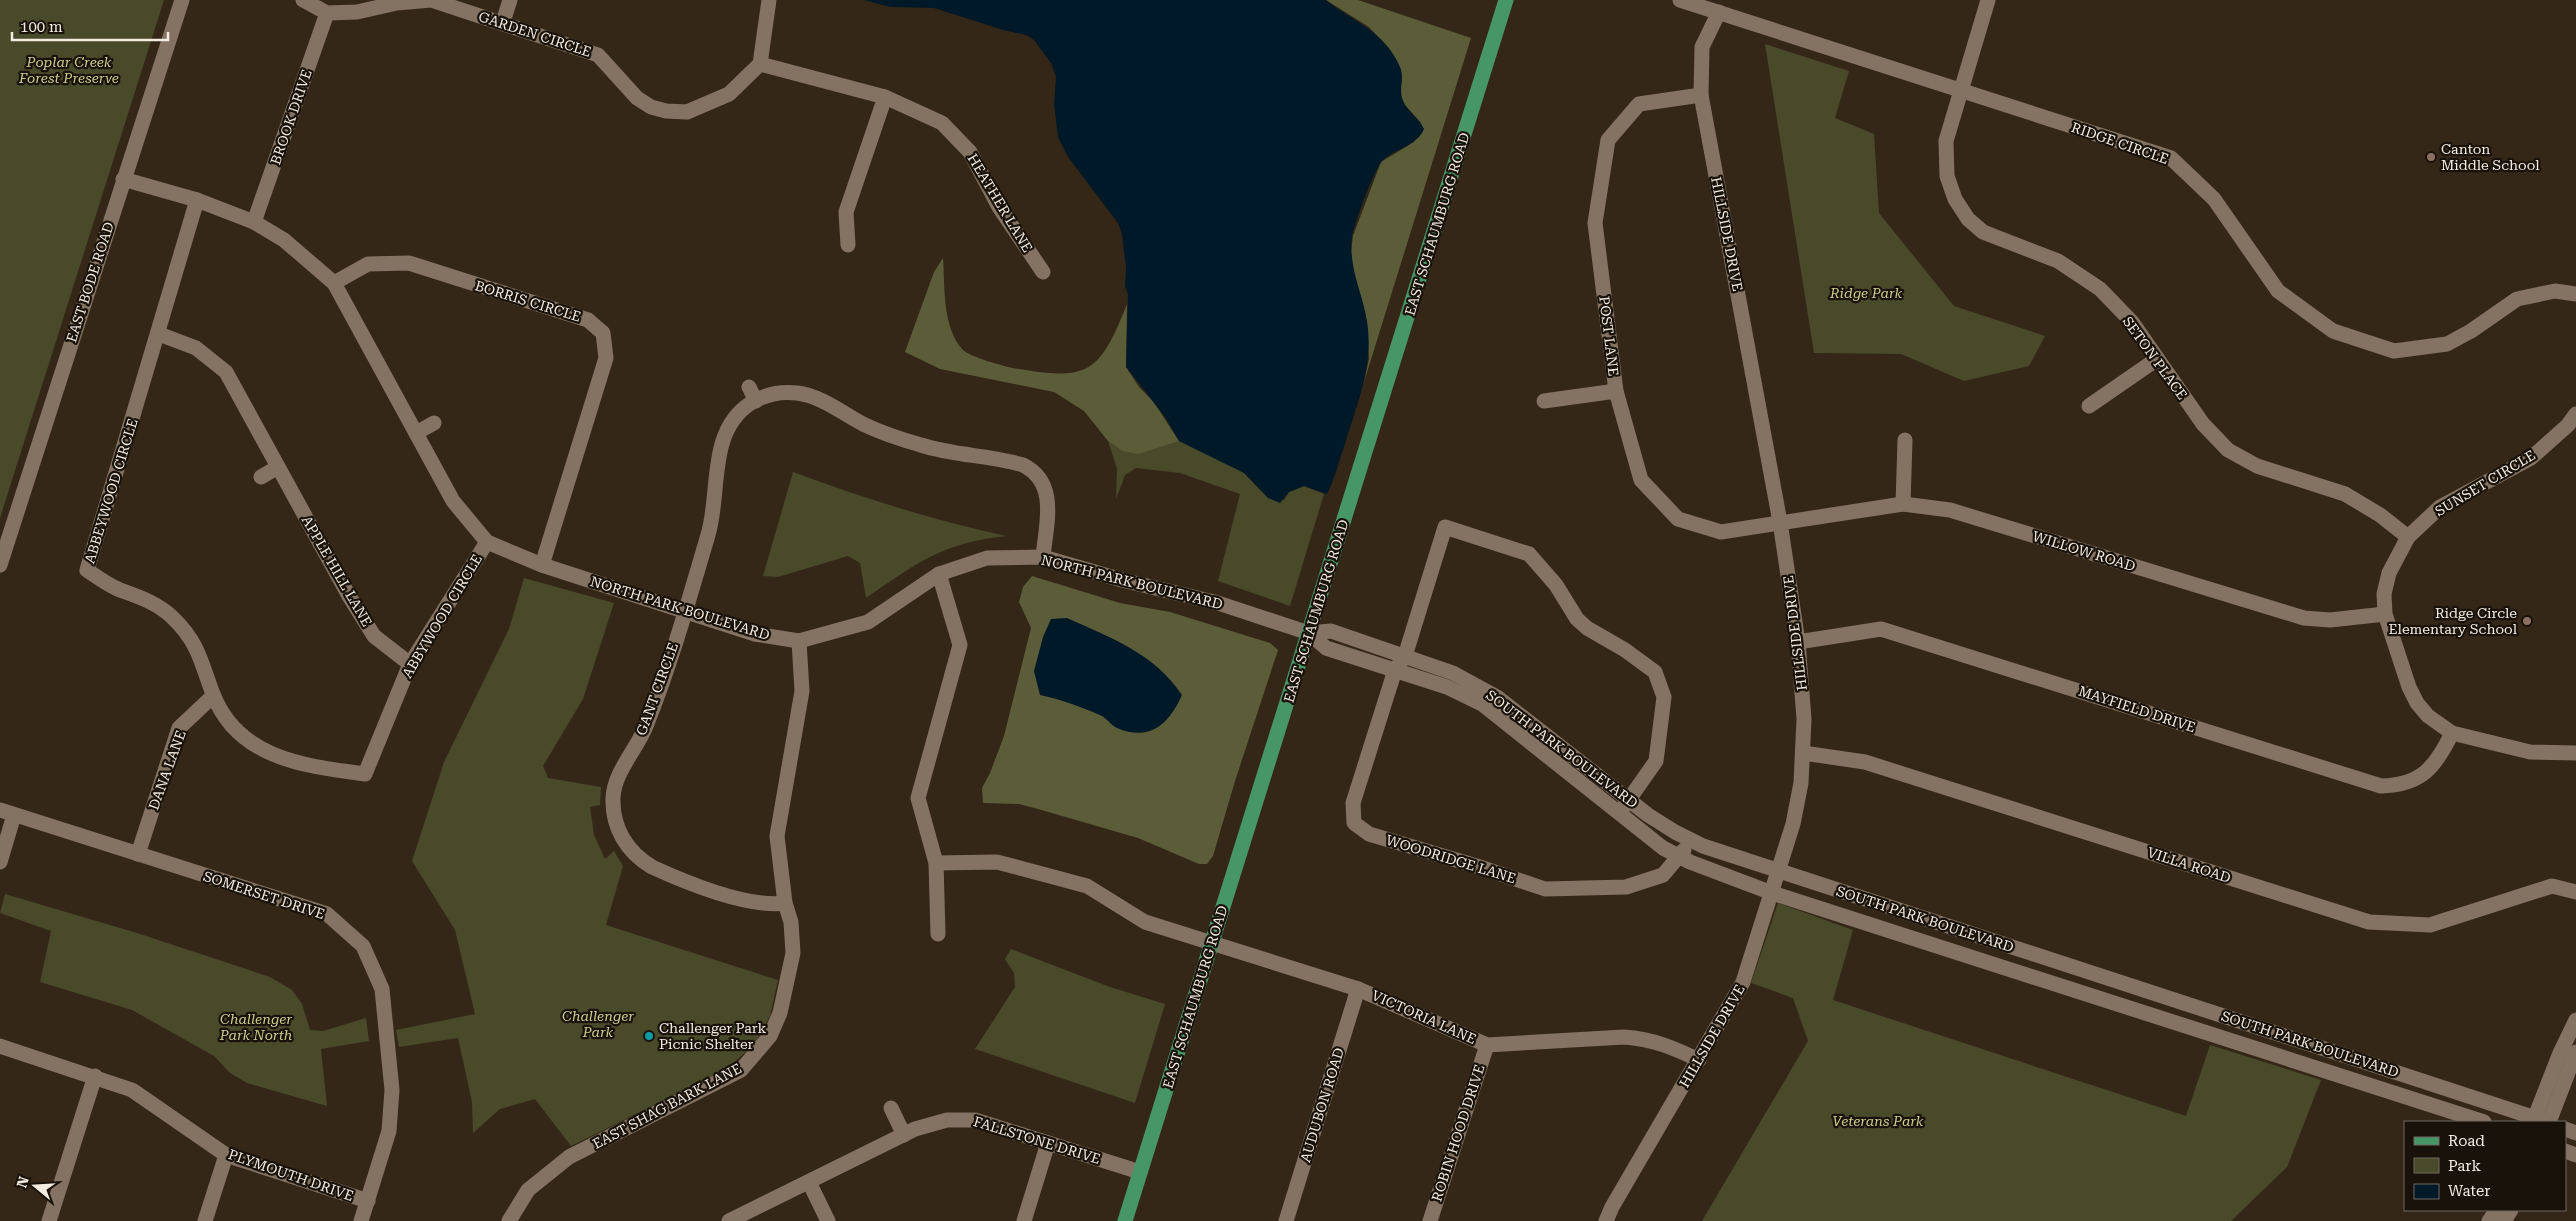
<svg xmlns="http://www.w3.org/2000/svg" width="2576" height="1221" font-family="'Roboto Serif',serif">
	<style>
		.green { fill: #484a2a }
		.forest { fill: #5b5d38 }
		.water { fill: #001928 }
		.lines { fill: none; stroke-linecap: round; stroke-linejoin: round }
		.minor { stroke: #847362; stroke-width: 15 }
		.major { stroke: #479667; stroke-width: 15 }
		.education-dot { fill: #8d6e63; stroke: #18120b; stroke-width: 2 }
		.culture-dot { fill: #0f9aa8; stroke: #18120b; stroke-width: 2 }
		.labels { text-anchor: middle; dominant-baseline: central; stroke-width: 4.5; stroke-linejoin: round; paint-order: stroke }
		.street-label { font-size: 14px; fill: #f4ebe1; stroke: #18120b }
		.park-label { font-size: 14px; font-style: italic; fill: #cbcf8e; stroke: #18120b }
		.poi-label { font-size: 14px; fill: #f4ebe1; stroke: #18120b; text-anchor: start }
	</style>
	<rect width="100%" height="100%" fill="#352718"/>
	<g class="green">
		<path d="M 0,0 L 164,0 L 0,518 Z"/>
		<path d="M 1765,44 L 1849,71 L 1835,118 L 1874,134 L 1879,213 L 1954,306 L 2045,336 L 2029,366 L 1964,381 L 1901,354 L 1814,353 Z"/>
		<path d="M 1178,439 C 1196,452 1237,464 1250,478 C 1265,492 1261,497 1284,500 L 1289,492 L 1304,486 L 1324,494 L 1290,606 L 1218,581 L 1240,494 L 1180,473 L 1136,468 L 1125,475 L 1116,499 L 1117,469 L 1108,441 L 1123,450 Z"/>
		<path d="M 793,472 C 863,498 933,520 1006,536 C 942,543 917,563 866,598 L 860,563 L 848,556 L 778,577 L 763,576 Z"/>
		<path d="M 524,578 L 614,603 L 583,699 L 543,766 L 548,778 L 601,787 L 600,805 L 590,807 L 594,835 L 605,859 L 614,851 L 623,866 L 606,925 L 778,980 L 770,1016 L 754,1045 L 725,1070 L 571,1146 L 535,1099 L 500,1109 L 473,1133 L 472,1102 L 458,1038 L 399,1047 L 396,1030 L 475,1014 L 455,930 L 412,861 L 444,762 L 509,629 Z"/>
		<path d="M 5,894 L 137,933 L 270,977 L 292,990 L 302,1004 L 310,1030 L 323,1031 L 366,1018 L 369,1041 L 321,1049 L 327,1106 L 247,1083 L 230,1073 L 214,1056 L 132,1010 L 40,982 L 51,931 L 0,913 Z"/>
		<path d="M 1778,903 L 1853,930 L 1833,1000 L 2186,1116 L 2210,1045 L 2321,1080 L 2287,1167 L 2231,1221 L 1702,1221 L 1808,1041 L 1793,998 L 1751,983 Z"/>
		<path d="M 1011,949 L 1110,987 L 1165,1004 L 1135,1103 L 975,1049 L 1015,987 L 1014,973 L 1005,959 Z"/>
	</g>
	<g class="forest">
		<path d="M 1326,0 L 1358,0 L 1471,38 L 1364,382 L 1369,359 L 1367,321 L 1355,280 L 1351,252 L 1353,236 L 1381,162 L 1414,142 L 1421,123 L 1405,105 L 1400,94 L 1402,77 L 1384,43 L 1369,27 Z"/>
		<path d="M 943,258 C 945,287 942,327 963,350 C 970,357 1003,366 1013,368 C 1088,381 1099,375 1127,304 L 1126,367 L 1139,387 L 1153,401 L 1179,441 L 1138,454 L 1123,451 L 1108,441 L 1084,411 L 1054,392 L 940,369 L 905,352 L 934,272 Z"/>
		<path d="M 1032,576 L 1120,603 L 1170,612 L 1270,643 L 1278,650 L 1235,781 L 1213,856 L 1207,864 L 1199,864 L 1138,838 L 1038,809 L 1019,804 L 983,803 L 982,788 L 990,773 L 1004,736 L 1031,628 L 1019,602 L 1023,587 Z"/>
	</g>
	<g class="water">
		<path d="M 864,0 L 1326,0 C 1353,22 1385,31 1400,67 C 1405,78 1398,89 1403,101 C 1408,112 1419,118 1424,129 C 1417,146 1396,148 1383,160 C 1375,167 1354,225 1352,237 C 1348,268 1363,293 1367,322 C 1374,365 1357,404 1345,444 C 1339,460 1335,479 1327,494 L 1304,486 L 1289,492 L 1280,503 L 1268,498 L 1244,473 L 1179,441 L 1165,417 L 1126,367 L 1128,294 L 1125,287 L 1126,267 L 1122,234 L 1118,223 L 1068,157 L 1058,137 L 1054,104 L 1056,77 L 1051,63 L 1034,40 L 1026,35 L 1003,30 L 934,8 L 890,7 Z"/>
		<path d="M 1067,618 C 1111,638 1154,653 1182,695 C 1169,724 1150,742 1117,728 C 1111,725 1107,719 1102,716 C 1085,708 1059,699 1040,695 L 1034,671 L 1043,637 L 1051,619 Z"/>
	</g>
	<g class="lines">
		<g class="minor">
			<path d="M 303,0 L 327,13 L 357,12 L 397,3 L 431,0 L 598,55 L 637,98 L 651,107 L 666,111 L 687,112 L 729,94 L 760,64 L 769,0"/>
			<path d="M 1680,0 L 2171,158 L 2214,199 L 2278,291 L 2333,331 L 2394,351 L 2447,344 L 2471,331 L 2517,299 L 2555,291 L 2576,294"/>
			<path d="M 1988,0 L 1946,141 L 1947,176 L 1955,199 L 1968,219 L 1983,232 L 2058,261 L 2100,289 L 2132,322 L 2203,424 L 2228,450 L 2257,466 L 2345,494 L 2380,515 L 2408,537"/>
			<path d="M 503,22 L 510,0"/>
			<path d="M 760,64 L 885,97 L 942,123 L 970,152 L 999,207 L 1043,272"/>
			<path d="M 1701,95 L 1639,104 L 1608,140 L 1595,223 L 1616,391 L 1641,480 L 1678,519 L 1721,532 L 1903,504 L 1950,510 L 2304,618 L 2330,620 L 2385,614"/>
			<path d="M 123,179 L 197,200 L 254,222 L 284,240 L 334,283 L 453,501 L 487,542 L 542,565 L 755,634 L 799,641 L 868,622 L 939,574 L 987,558 L 1043,557 L 1122,580 L 1218,603 L 1309,633 L 1331,631 L 1453,673 L 1497,697 L 1648,815 L 1675,832 L 1703,846 L 2548,1122"/>
			<path d="M 197,200 L 87,570 C 97,577 108,585 120,590 C 139,597 158,603 173,618 C 199,643 201,663 213,694 C 238,759 305,766 365,774 L 410,664 L 487,542"/>
			<path d="M 254,222 L 327,13"/>
			<path d="M 848,245 L 846,212 L 885,97"/>
			<path d="M 334,283 L 368,264 L 409,263 L 588,320 L 603,333 L 606,358 L 542,565"/>
			<path d="M 159,334 L 196,348 L 226,372 L 349,596 L 374,636 L 410,664"/>
			<path d="M 749,387 L 756,401"/>
			<path d="M 1544,401 L 1616,391"/>
			<path d="M 2089,406 L 2157,359"/>
			<path d="M 2576,414 L 2568,425 L 2531,458 L 2440,507 L 2408,537 L 2389,573 L 2384,594 L 2385,614 L 2409,687 L 2417,703 L 2428,716 L 2452,733 L 2530,752 L 2576,753"/>
			<path d="M 416,433 L 434,423"/>
			<path d="M 261,477 L 278,467"/>
			<path d="M 1903,504 L 1905,440"/>
			<path d="M 0,565 L 182,0"/>
			<path d="M 1309,633 L 1326,648 L 1447,687 L 1482,704 L 1663,848 L 1690,862 L 1772,893 L 2484,1122"/>
			<path d="M 1798,642 L 1881,629 L 2381,786 C 2421,785 2435,768 2452,733"/>
			<path d="M 1803,753 L 1865,762 L 2369,922 L 2430,925 L 2552,886 L 2576,892"/>
			<path d="M 1623,808 L 1656,761 L 1664,697 L 1655,672 L 1625,650 L 1587,628 L 1577,619 L 1556,585 L 1529,554 L 1445,527 L 1405,656 L 1395,670 L 1353,803 L 1354,823 L 1369,834 L 1483,868 L 1545,889 L 1626,887 L 1663,875 L 1684,850"/>
			<path d="M 0,810 L 327,914 L 363,946 L 382,989 L 392,1090 L 389,1131 L 361,1221"/>
			<path d="M 138,854 L 179,728 L 213,696"/>
			<path d="M 0,862 L 14,815"/>
			<path d="M 936,863 L 997,862 L 1087,886 L 1145,922 L 1358,989 L 1487,1045 L 1624,1037 C 1653,1039 1674,1048 1699,1060"/>
			<path d="M 785,903 C 748,908 687,883 652,867 C 627,852 612,828 613,798 C 614,772 637,749 646,726 C 671,664 689,599 708,535 C 721,492 707,431 751,403 C 764,395 781,391 797,393 C 822,396 843,414 865,425 C 882,433 903,440 921,445 C 955,456 990,455 1023,465 C 1059,483 1046,524 1043,557"/>
			<path d="M 938,934 L 936,863 L 918,798 L 960,645 L 939,574"/>
			<path d="M 0,1046 L 132,1090 L 226,1155 L 368,1201"/>
			<path d="M 891,1108 L 904,1135"/>
			<path d="M 2533,1122 L 2560,1053 L 2576,1020"/>
			<path d="M 2549,1122 L 2576,1052"/>
			<path d="M 2565,1129 L 2576,1133"/>
			<path d="M 2565,1151 L 2576,1155"/>
			<path d="M 809,1182 L 828,1221"/>
			<path d="M 49,1221 L 95,1076"/>
			<path d="M 205,1221 L 226,1155"/>
			<path d="M 509,1221 L 528,1190 L 569,1157 L 741,1070 L 770,1036 L 780,1013 L 793,953 L 791,922 L 785,903 L 777,836 L 802,691 L 799,641"/>
			<path d="M 729,1221 L 915,1129 L 947,1120 L 975,1120 L 1140,1172"/>
			<path d="M 1024,1221 L 1048,1143"/>
			<path d="M 1286,1221 L 1358,989"/>
			<path d="M 1430,1221 L 1487,1045"/>
			<path d="M 1606,1221 L 1612,1207 L 1743,982 L 1793,824 L 1801,783 L 1804,719 L 1798,642 L 1780,522 L 1701,95 L 1702,47 L 1719,12"/>
			<path d="M 2489,1221 L 2497,1210"/>
			<path d="M 2504,1221 L 2511,1210"/>
		</g>
		<path class="major" d="M 1125,1221 L 1506,0"/>
	</g>
	<g class="education-dot">
		<circle cx="2431" cy="157" r="5"/>
		<circle cx="2527" cy="621" r="5"/>
	</g>
	<circle class="culture-dot" cx="649" cy="1036" r="5"/>
	<g class="labels">
		<g class="street-label">
			<text transform="translate(535 34) rotate(18)">GARDEN CIRCLE</text>
			<text transform="translate(291 117) rotate(-71)">BROOK DRIVE</text>
			<text transform="translate(2120 143) rotate(19)">RIDGE CIRCLE</text>
			<text transform="translate(1000 203) rotate(59)">HEATHER LANE</text>
			<text transform="translate(1437 224) rotate(-73)">EAST SCHAUMBURG ROAD</text>
			<text transform="translate(1727 234) rotate(79)">HILLSIDE DRIVE</text>
			<text transform="translate(90 282) rotate(-72)">EAST BODE ROAD</text>
			<text transform="translate(528 301) rotate(17)">BORRIS CIRCLE</text>
			<text transform="translate(1609 336) rotate(83)">POST LANE</text>
			<text transform="translate(2155 358) rotate(54)">SETON PLACE</text>
			<text transform="translate(2485 483) rotate(-31)">SUNSET CIRCLE</text>
			<text transform="translate(111 491) rotate(-73)">ABBEYWOOD CIRCLE</text>
			<text transform="translate(2084 551) rotate(17)">WILLOW ROAD</text>
			<text transform="translate(337 571) rotate(60)">APPLE HILL LANE</text>
			<text transform="translate(1132 582) rotate(14)">NORTH PARK BOULEVARD</text>
			<text transform="translate(680 608) rotate(17)">NORTH PARK BOULEVARD</text>
			<text transform="translate(1316 611) rotate(-73)">EAST SCHAUMBURG ROAD</text>
			<text transform="translate(442 616) rotate(-59)">ABBYWOOD CIRCLE</text>
			<text transform="translate(1795 633) rotate(-97)">HILLSIDE DRIVE</text>
			<text transform="translate(657 689) rotate(-70)">GANT CIRCLE</text>
			<text transform="translate(2137 709) rotate(18)">MAYFIELD DRIVE</text>
			<text transform="translate(1562 749) rotate(37)">SOUTH PARK BOULEVARD</text>
			<text transform="translate(167 770) rotate(-70)">DANA LANE</text>
			<text transform="translate(1451 859) rotate(17)">WOODRIDGE LANE</text>
			<text transform="translate(2189 865) rotate(18)">VILLA ROAD</text>
			<text transform="translate(264 895) rotate(18)">SOMERSET DRIVE</text>
			<text transform="translate(1925 919) rotate(18)">SOUTH PARK BOULEVARD</text>
			<text transform="translate(1195 997) rotate(-73)">EAST SCHAUMBURG ROAD</text>
			<text transform="translate(1424 1017) rotate(24)">VICTORIA LANE</text>
			<text transform="translate(1712 1036) rotate(-60)">HILLSIDE DRIVE</text>
			<text transform="translate(2310 1044) rotate(18)">SOUTH PARK BOULEVARD</text>
			<text transform="translate(1322 1105) rotate(-73)">AUDUBON ROAD</text>
			<text transform="translate(667 1106) rotate(-28)">EAST SHAG BARK LANE</text>
			<text transform="translate(1458 1133) rotate(-72)">ROBIN HOOD DRIVE</text>
			<text transform="translate(1037 1140) rotate(17)">FALLSTONE DRIVE</text>
			<text transform="translate(291 1175) rotate(19)">PLYMOUTH DRIVE</text>
		</g>
		<g class="park-label">
			<text x="69" y="62">Poplar Creek<tspan x="69" dy="16">Forest Preserve</tspan></text>
			<text x="1866" y="293">Ridge Park</text>
			<text x="598" y="1016">Challenger<tspan x="598" dy="16">Park</tspan></text>
			<text x="256" y="1019">Challenger<tspan x="256" dy="16">Park North</tspan></text>
			<text x="1878" y="1121">Veterans Park</text>
		</g>
		<g class="poi-label">
			<text x="2441" y="149">Canton<tspan x="2441" dy="16">Middle School</tspan></text>
			<text x="2517" y="613" text-anchor="end">Ridge Circle<tspan x="2517" dy="16">Elementary School</tspan></text>
			<text x="659" y="1028">Challenger Park<tspan x="659" dy="16">Picnic Shelter</tspan></text>
		</g>
	</g>
	<rect x="2404" y="1121" width="162" height="90" fill="#18120b" stroke="#706961"/>
	<rect x="2414" y="1137" width="25" height="8" fill="#479667" stroke="#706961"/>
	<text x="2448" y="1146" font-size="15" fill="#f4ebe1">Road</text>
	<rect x="2414" y="1158" width="25" height="15" fill="#484a2a" stroke="#706961"/>
	<text x="2448" y="1171" font-size="15" fill="#f4ebe1">Park</text>
	<rect x="2414" y="1184" width="25" height="15" fill="#001928" stroke="#706961"/>
	<text x="2448" y="1196" font-size="15" fill="#f4ebe1">Water</text>
	<g transform="translate(35 1186) rotate(288)" stroke="#18120b" stroke-width="4" paint-order="stroke">
	<path d="M0-4L9 19L0 12L-9 19Z" fill="#f4ebe1"/>
	<text y="-8" font-size="14" font-weight="bold" text-anchor="middle" fill="#f4ebe1">N</text>
	</g>
	<path d="M12 32v8h156v-8" fill="none" stroke="#f4ebe1" stroke-width="2.5"/>
	<text x="20" y="32" font-size="15" fill="#f4ebe1" stroke="#18120b" stroke-width="4" paint-order="stroke">100 m</text>
</svg>
